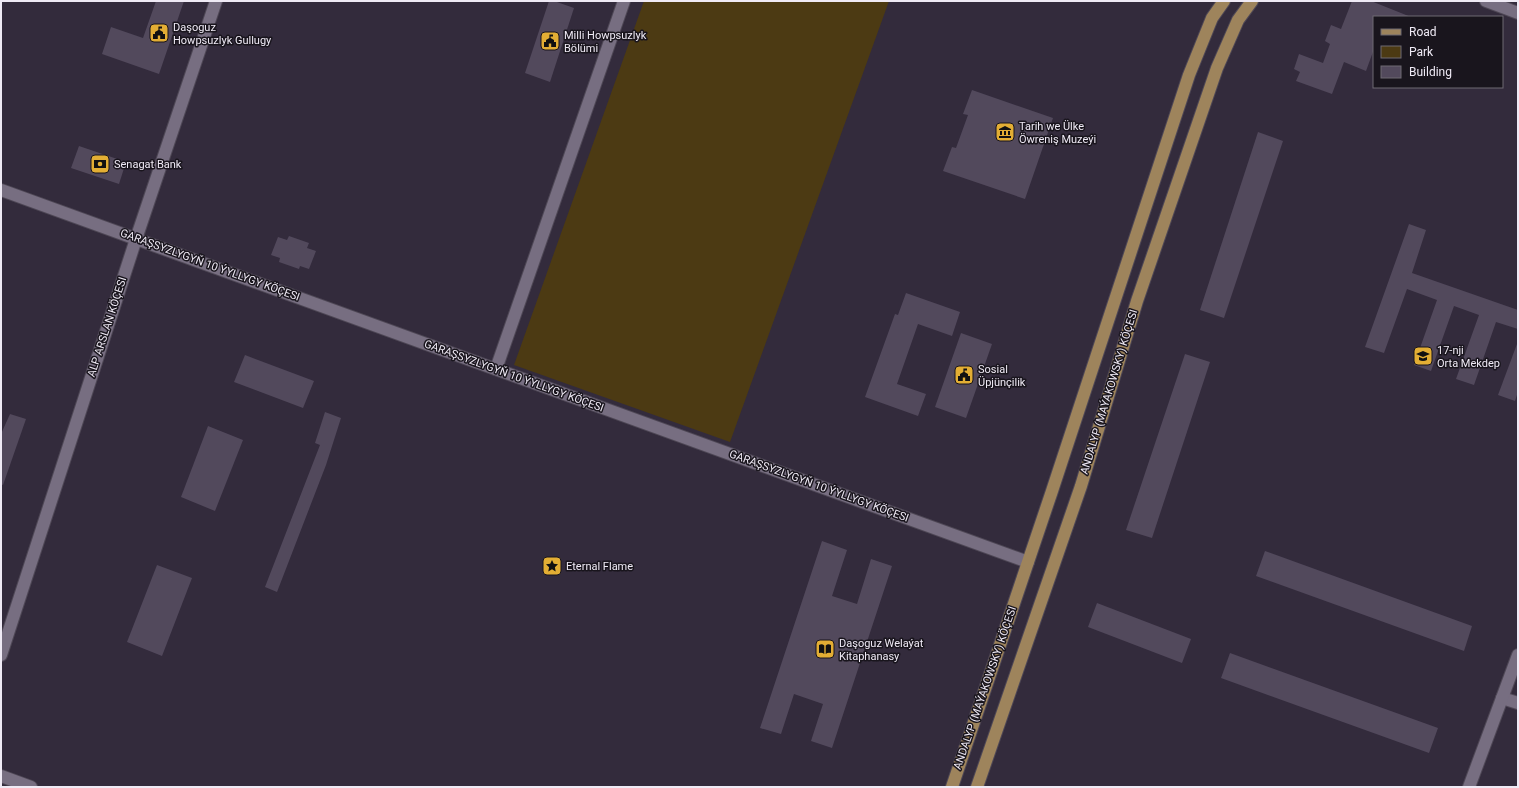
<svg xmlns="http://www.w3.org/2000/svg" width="1519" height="788" font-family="Roboto,sans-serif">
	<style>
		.green { fill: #4c3a13 }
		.building { fill: #52495c }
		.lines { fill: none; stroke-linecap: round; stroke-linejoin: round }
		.minor-casing { stroke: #4e4755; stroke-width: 14 }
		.major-casing { stroke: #4e4755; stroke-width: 14 }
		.minor { stroke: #776e81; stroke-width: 12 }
		.major { stroke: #9e845c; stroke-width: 12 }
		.labels { text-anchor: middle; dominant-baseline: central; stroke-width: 3; stroke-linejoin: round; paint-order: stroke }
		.poi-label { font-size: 11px; fill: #efeaf5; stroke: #19151d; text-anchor: start }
		.street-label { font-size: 11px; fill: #efeaf5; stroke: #19151d }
	</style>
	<rect width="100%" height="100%" fill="#332b3c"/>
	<path class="green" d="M 644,1 L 889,1 L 730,442 L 514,365 Z"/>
	<g class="building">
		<path d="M 156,1 L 184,1 L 159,74 L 102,54 L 111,27 L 143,38 Z"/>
		<path d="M 549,1 L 554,1 L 574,8 L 550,82 L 525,73 Z"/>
		<path d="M 1352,1 L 1371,1 L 1411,17 L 1374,17 L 1374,49 L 1366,71 L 1344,62 L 1332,94 L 1296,81 L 1300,72 L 1294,69 L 1299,54 L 1323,63 L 1330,44 L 1325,41 L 1331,25 L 1341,29 Z"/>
		<path d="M 972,90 L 1053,118 L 1025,199 L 943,171 L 952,147 L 956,148 L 968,115 L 963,114 Z"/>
		<path d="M 1258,132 L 1283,141 L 1224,318 L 1200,310 Z"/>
		<path d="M 79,146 L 126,162 L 119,184 L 71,168 Z"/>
		<path d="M 1409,224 L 1426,230 L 1412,273 L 1518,310 L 1518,329 L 1496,322 L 1474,385 L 1456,379 L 1479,315 L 1454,306 L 1431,371 L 1414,365 L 1437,300 L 1407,289 L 1384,353 L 1365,347 Z"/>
		<path d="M 289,236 L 309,243 L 307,248 L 316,251 L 309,269 L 300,266 L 299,269 L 279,262 L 280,258 L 271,255 L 278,237 L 287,240 Z"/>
		<path d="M 906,293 L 960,312 L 952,336 L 918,324 L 897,384 L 926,394 L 918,416 L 865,397 L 895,314 L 898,315 Z"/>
		<path d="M 961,333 L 992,344 L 966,418 L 935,407 Z"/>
		<path d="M 1517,344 L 1518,344 L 1518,392 L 1515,401 L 1498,395 Z"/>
		<path d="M 1185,354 L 1210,362 L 1152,538 L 1126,530 Z"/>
		<path d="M 245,355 L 314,381 L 303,408 L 234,382 Z"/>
		<path d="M 325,412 L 341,418 L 326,465 L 277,592 L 265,587 L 320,445 L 315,443 Z"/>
		<path d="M 10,414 L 26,419 L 3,485 L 1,484 L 1,434 Z"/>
		<path d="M 208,426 L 243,440 L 215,511 L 181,497 Z"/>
		<path d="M 822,541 L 847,550 L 832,596 L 857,604 L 871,559 L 892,566 L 832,748 L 811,741 L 823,704 L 794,694 L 781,734 L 760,728 Z"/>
		<path d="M 1265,551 L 1472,626 L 1464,651 L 1256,576 Z"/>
		<path d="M 157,565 L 192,578 L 162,656 L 127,642 Z"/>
		<path d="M 1097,603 L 1191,639 L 1182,663 L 1088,627 Z"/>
		<path d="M 1230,653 L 1438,728 L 1429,753 L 1221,678 Z"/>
	</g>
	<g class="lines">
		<g class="minor-casing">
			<g id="minor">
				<path d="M 1486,1 L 1518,13"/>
				<path d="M 1,190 L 1028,562"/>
				<path d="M 496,369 L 624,1"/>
				<path d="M 1,655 L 136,239 L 216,1"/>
				<path d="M 1502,698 L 1518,703"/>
				<path d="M 1,776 L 31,787"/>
				<path d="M 1469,787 L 1518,655"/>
			</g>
		</g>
		<g class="major-casing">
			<g id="major">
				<path d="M 952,787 L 1052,491 L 1189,75 L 1212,18 L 1224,1"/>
				<path d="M 977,787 L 1081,486 L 1137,301 L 1217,68 L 1238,20 L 1252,1"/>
			</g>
		</g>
		<use href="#minor" class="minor"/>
		<use href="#major" class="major"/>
	</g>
	<defs>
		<g id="civic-square" transform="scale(1)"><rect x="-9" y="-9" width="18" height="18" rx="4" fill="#e3ae34" stroke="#19151d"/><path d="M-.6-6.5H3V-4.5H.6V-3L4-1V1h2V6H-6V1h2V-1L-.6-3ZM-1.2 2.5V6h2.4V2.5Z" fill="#111"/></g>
		<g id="museum-square" transform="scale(1)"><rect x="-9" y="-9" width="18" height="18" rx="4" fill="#e3ae34" stroke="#19151d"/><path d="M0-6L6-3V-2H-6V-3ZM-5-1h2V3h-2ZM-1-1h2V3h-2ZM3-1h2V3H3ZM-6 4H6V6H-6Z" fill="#111"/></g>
		<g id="bank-square" transform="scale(1)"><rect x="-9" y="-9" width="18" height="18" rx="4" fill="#e3ae34" stroke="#19151d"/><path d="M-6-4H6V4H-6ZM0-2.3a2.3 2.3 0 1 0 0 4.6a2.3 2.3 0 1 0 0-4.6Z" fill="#111"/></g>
		<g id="school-square" transform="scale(1)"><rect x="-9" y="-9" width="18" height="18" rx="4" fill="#e3ae34" stroke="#19151d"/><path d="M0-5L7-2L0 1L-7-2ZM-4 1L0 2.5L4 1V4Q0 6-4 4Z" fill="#111"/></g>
		<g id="sight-square" transform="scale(1)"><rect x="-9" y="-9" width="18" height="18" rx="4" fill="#e3ae34" stroke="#19151d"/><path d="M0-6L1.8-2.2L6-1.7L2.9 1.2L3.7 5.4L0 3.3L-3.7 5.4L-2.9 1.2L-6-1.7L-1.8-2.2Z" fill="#111"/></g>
		<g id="library-square" transform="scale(1)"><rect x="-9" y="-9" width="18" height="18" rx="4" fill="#e3ae34" stroke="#19151d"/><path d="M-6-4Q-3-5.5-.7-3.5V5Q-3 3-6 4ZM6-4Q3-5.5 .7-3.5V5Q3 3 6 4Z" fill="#111"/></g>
	</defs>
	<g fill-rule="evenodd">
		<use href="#civic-square" x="159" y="33"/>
		<use href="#civic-square" x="550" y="41"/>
		<use href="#museum-square" x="1005" y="132"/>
		<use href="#bank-square" x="100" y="164"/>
		<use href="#school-square" x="1423" y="356"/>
		<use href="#civic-square" x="964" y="375"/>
		<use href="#sight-square" x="552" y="566"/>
		<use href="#library-square" x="825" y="649"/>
	</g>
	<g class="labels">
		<g class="poi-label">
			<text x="173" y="27">Daşoguz<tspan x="173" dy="13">Howpsuzlyk Gullugy</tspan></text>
			<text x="564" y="35">Milli Howpsuzlyk<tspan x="564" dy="13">Bölümi</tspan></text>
			<text x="1019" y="126">Tarih we Ülke<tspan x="1019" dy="13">Öwreniş Muzeýi</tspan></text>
			<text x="114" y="164">Senagat Bank</text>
			<text x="1437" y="350">17-nji<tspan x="1437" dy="13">Orta Mekdep</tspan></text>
			<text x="978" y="369">Sosial<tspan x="978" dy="13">Üpjünçilik</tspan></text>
			<text x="566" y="566">Eternal Flame</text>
			<text x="839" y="643">Daşoguz Welaýat<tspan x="839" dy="13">Kitaphanasy</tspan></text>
		</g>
		<g class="street-label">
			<text transform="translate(210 265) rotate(20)">GARAŞSYZLYGYŇ 10 ÝYLLYGY KÖÇESI</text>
			<text transform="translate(107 327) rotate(-72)">ALP ARSLAN KÖÇESI</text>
			<text transform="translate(514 376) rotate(20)">GARAŞSYZLYGYŇ 10 ÝYLLYGY KÖÇESI</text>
			<text transform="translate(1109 392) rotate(-73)">ANDALYP (MAÝAKOWSKY) KÖÇESI</text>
			<text transform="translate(819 486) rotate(20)">GARAŞSYZLYGYŇ 10 ÝYLLYGY KÖÇESI</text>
			<text transform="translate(985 688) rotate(-71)">ANDALYP (MAÝAKOWSKY) KÖÇESI</text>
		</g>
	</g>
	<rect width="1519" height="788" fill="none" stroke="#efeaf5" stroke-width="4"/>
	<rect x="1373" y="16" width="130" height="72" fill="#19151d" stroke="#6f6a73"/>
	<rect x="1381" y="29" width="20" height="6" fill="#9e845c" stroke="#6f6a73"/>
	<text x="1409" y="36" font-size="12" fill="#efeaf5">Road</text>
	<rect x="1381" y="46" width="20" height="12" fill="#4c3a13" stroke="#6f6a73"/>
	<text x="1409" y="56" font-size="12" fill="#efeaf5">Park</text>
	<rect x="1381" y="66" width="20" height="12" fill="#52495c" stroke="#6f6a73"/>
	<text x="1409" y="76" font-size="12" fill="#efeaf5">Building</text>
</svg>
